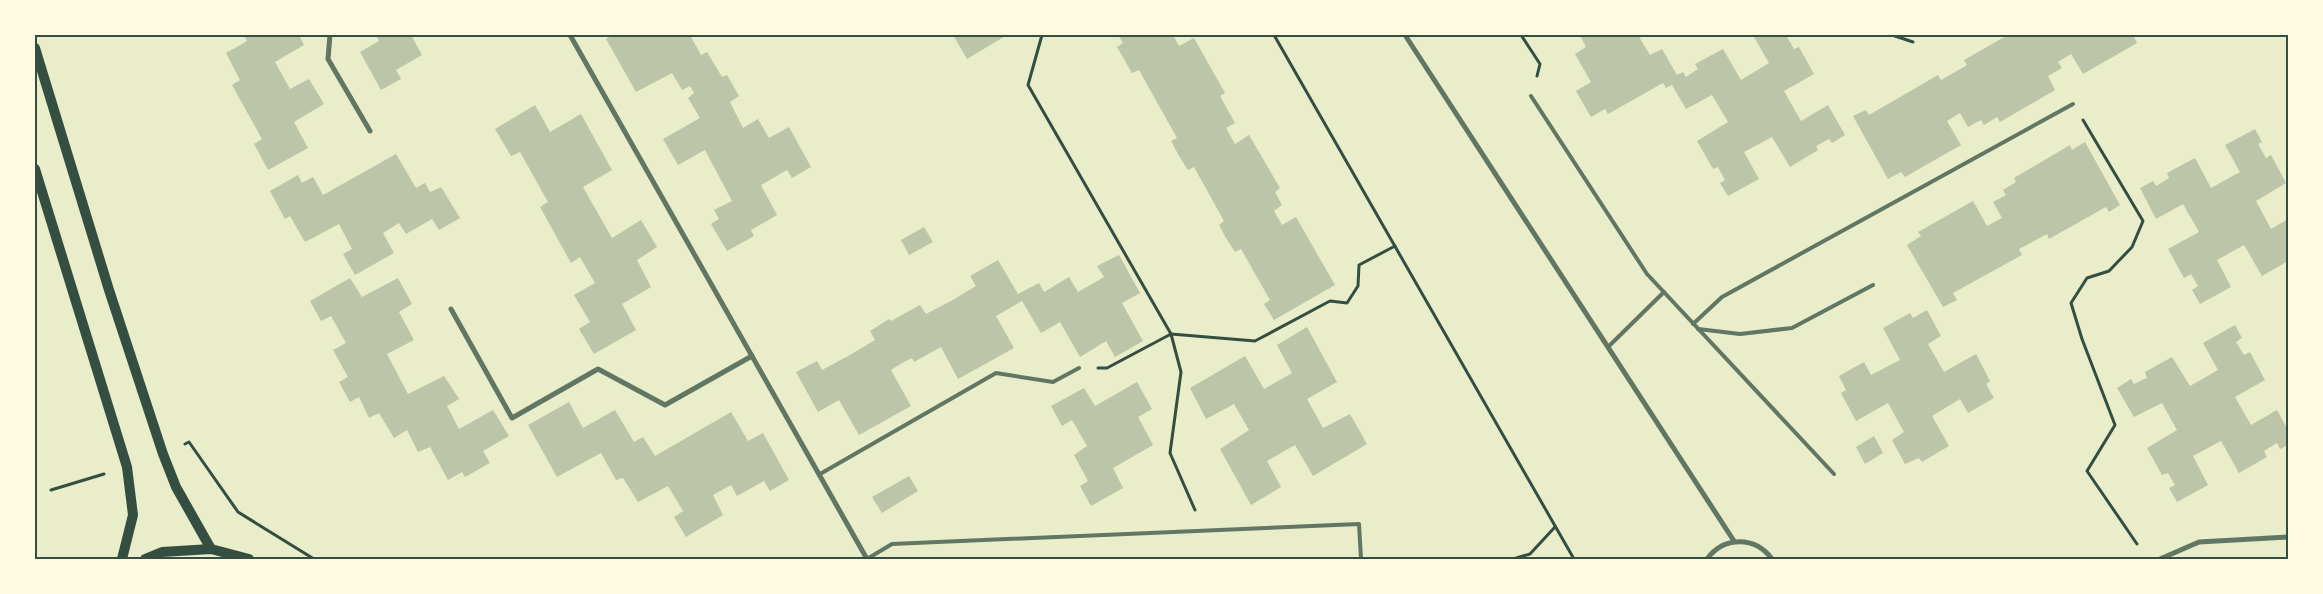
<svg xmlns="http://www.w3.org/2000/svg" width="2323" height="594" font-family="'DejaVu Sans',sans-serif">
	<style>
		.building { fill: #bcc5a7 }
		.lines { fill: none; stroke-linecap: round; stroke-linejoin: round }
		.path { stroke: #344e41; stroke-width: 3 }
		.service { stroke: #617663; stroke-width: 4 }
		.minor { stroke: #617663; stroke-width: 5 }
		.secondary { stroke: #344e41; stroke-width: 10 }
		.neatline { fill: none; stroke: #344e41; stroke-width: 2 }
	</style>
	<rect width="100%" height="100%" fill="#e9edc9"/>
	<g class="building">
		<path d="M 244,35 L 299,35 L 304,45 L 275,62 L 290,89 L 309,79 L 324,104 L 294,122 L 308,148 L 268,170 L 254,144 L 262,139 L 232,85 L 240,80 L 226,53 L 247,41 Z"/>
		<path d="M 376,35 L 411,35 L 422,55 L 396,70 L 401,79 L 381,90 L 360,52 L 379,41 Z"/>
		<path d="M 613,35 L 690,35 L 701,55 L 707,52 L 722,77 L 727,75 L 739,96 L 730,102 L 743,128 L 758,119 L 769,138 L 789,127 L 811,167 L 792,178 L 787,170 L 761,185 L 777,215 L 751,230 L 754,236 L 727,251 L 711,224 L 719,219 L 714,210 L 732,201 L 705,150 L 678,165 L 663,139 L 700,118 L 688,98 L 694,93 L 690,86 L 682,90 L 672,73 L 636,92 L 606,39 Z"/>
		<path d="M 953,35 L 1007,35 L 967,59 Z"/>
		<path d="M 1118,35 L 1173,35 L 1179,46 L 1194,38 L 1225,93 L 1220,96 L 1235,123 L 1226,128 L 1235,144 L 1249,135 L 1280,188 L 1275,192 L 1282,205 L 1274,211 L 1282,225 L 1296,217 L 1335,285 L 1274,320 L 1264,304 L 1270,300 L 1241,249 L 1235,252 L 1226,238 L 1219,225 L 1224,221 L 1194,167 L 1188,170 L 1179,156 L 1171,141 L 1177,138 L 1139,70 L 1132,73 L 1117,47 L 1123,43 Z"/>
		<path d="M 1580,35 L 1638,35 L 1650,55 L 1662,49 L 1677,75 L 1683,72 L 1686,77 L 1698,69 L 1695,64 L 1723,49 L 1741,80 L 1769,63 L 1754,37 L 1789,35 L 1787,37 L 1794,49 L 1799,47 L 1814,74 L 1784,91 L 1801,121 L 1828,105 L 1845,135 L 1832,143 L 1829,139 L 1816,146 L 1818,150 L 1790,167 L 1772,137 L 1744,152 L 1759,179 L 1728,196 L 1720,183 L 1725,180 L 1718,167 L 1713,169 L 1697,141 L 1728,122 L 1712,95 L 1686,109 L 1672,85 L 1666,88 L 1663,83 L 1608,114 L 1605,109 L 1591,117 L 1576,91 L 1591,82 L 1575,54 L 1586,47 Z"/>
		<path d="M 2008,35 L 2139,35 L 2134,37 L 2137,43 L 2083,74 L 2071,54 L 2058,62 L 2062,68 L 2048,76 L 2055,90 L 2000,122 L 1997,117 L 1984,125 L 1981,120 L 1968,127 L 1960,113 L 1947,121 L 1961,145 L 1905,177 L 1901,172 L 1888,179 L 1853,116 L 1866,110 L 1869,115 L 1938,75 L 1941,80 L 1967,65 L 1964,60 Z"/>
		<path d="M 535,105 L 550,132 L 581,114 L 612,170 L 583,187 L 612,238 L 641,220 L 657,247 L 637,260 L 651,287 L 622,304 L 636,330 L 594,354 L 579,329 L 590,322 L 574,295 L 595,283 L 580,257 L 571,263 L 540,207 L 548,202 L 520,152 L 511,156 L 495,129 Z"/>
		<path d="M 2255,129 L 2262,142 L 2258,144 L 2266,158 L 2271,155 L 2286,183 L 2256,201 L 2271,229 L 2288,219 L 2288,253 L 2286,254 L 2288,261 L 2262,276 L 2244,245 L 2217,260 L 2231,287 L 2200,304 L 2192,290 L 2198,286 L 2191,274 L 2184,278 L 2168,249 L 2199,232 L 2183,204 L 2156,219 L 2140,188 L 2153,181 L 2156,186 L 2169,178 L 2167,173 L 2195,158 L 2211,188 L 2240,172 L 2225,145 Z"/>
		<path d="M 2085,142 L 2120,205 L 2109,212 L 2106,207 L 2049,239 L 2047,234 L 2019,249 L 2022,255 L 1953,293 L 1957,300 L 1943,307 L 1907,245 L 1921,236 L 1918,232 L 1973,201 L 1987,226 L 2002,218 L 1993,202 L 2006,195 L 2003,190 L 2016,182 L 2014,178 L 2070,145 L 2072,150 Z"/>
		<path d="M 396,154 L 416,188 L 425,183 L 430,192 L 441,187 L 460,218 L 439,230 L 432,219 L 406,234 L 399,223 L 383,233 L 394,253 L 355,275 L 343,254 L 352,249 L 339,224 L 305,242 L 290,216 L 285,219 L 270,191 L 298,175 L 302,183 L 313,177 L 323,195 Z"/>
		<path d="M 924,227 L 933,242 L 909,255 L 901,240 Z"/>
		<path d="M 1119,255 L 1140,293 L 1122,303 L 1143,341 L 1115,357 L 1106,341 L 1080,357 L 1060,322 L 1041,333 L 1022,301 L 996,316 L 1014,348 L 958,379 L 941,347 L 914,362 L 912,358 L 902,363 L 891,370 L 911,406 L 859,435 L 839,400 L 818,412 L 796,372 L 817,361 L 822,370 L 850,355 L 875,340 L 870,331 L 889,319 L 891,321 L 920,305 L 926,314 L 951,301 L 976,286 L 970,276 L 998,260 L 1018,294 L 1039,283 L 1044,292 L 1069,277 L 1078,292 L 1104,277 L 1097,266 Z"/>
		<path d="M 350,278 L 362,297 L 398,278 L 412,304 L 399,312 L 414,340 L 387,354 L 408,394 L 444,376 L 459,399 L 447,406 L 459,429 L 493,410 L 509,436 L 483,451 L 490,463 L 465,477 L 462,472 L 448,480 L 430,447 L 418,452 L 407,430 L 394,438 L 379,413 L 369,418 L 359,397 L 350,402 L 339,382 L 348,377 L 333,350 L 346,343 L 331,316 L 321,321 L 310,301 Z"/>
		<path d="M 1927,310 L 1941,336 L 1928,344 L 1944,372 L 1976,354 L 1990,381 L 1986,384 L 1994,398 L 1968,413 L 1960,399 L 1932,416 L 1949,446 L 1922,462 L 1919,458 L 1905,464 L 1892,440 L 1904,432 L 1888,403 L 1856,421 L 1841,393 L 1846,390 L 1839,376 L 1864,362 L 1871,375 L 1900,360 L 1883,328 L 1910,313 L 1913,318 Z"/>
		<path d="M 2235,325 L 2242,338 L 2236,342 L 2244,355 L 2250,352 L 2265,380 L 2235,397 L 2251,425 L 2277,410 L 2288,430 L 2288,445 L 2280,449 L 2277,443 L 2264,451 L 2267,457 L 2239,473 L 2221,441 L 2193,456 L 2208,485 L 2177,502 L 2169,488 L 2175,485 L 2168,473 L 2162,475 L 2147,448 L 2177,430 L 2162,403 L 2134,417 L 2117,388 L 2131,379 L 2134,384 L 2147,378 L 2145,372 L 2172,357 L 2190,386 L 2218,370 L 2203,343 Z"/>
		<path d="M 1307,327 L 1337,382 L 1307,399 L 1323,428 L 1350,414 L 1367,444 L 1313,476 L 1295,445 L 1267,461 L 1281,487 L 1251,505 L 1220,449 L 1249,430 L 1234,404 L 1206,419 L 1190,388 L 1245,356 L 1264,389 L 1292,373 L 1277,345 Z"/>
		<path d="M 1137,382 L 1152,409 L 1138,417 L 1153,445 L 1113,468 L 1123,488 L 1091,506 L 1080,486 L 1088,481 L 1074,455 L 1087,446 L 1072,420 L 1062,426 L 1051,406 L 1084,388 L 1095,406 Z"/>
		<path d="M 569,402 L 583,428 L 615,410 L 634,442 L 643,437 L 655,456 L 731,412 L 748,441 L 763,433 L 789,480 L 770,491 L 764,481 L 737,496 L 731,485 L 713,495 L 723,515 L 686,537 L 674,517 L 683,511 L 668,486 L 638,502 L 623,478 L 616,480 L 601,453 L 557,477 L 528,425 Z"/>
		<path d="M 1874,436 L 1883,453 L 1865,464 L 1856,447 Z"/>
		<path d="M 909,476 L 918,491 L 882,513 L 872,497 Z"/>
	</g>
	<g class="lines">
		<g class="path">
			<path d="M 1042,35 L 1028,85 L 1171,334 L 1181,372 L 1170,453 L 1195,510"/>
			<path d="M 1274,35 L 1574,559"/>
			<path d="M 1521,35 L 1540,64 L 1537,76"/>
			<path d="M 1892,35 L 1913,42"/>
			<path d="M 2083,120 L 2143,221 L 2132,247 L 2109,271 L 2087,278 L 2071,303 L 2082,339 L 2115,425 L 2087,471 L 2137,544"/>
			<path d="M 1098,368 L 1107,368 L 1171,334 L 1255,341 L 1330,301 L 1347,303 L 1358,286 L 1359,265 L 1395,246"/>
			<path d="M 185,444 L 189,442 L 238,512 L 314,559"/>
			<path d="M 51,490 L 104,474"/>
			<path d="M 1513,559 L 1530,554 L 1555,527"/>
		</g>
		<g class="service">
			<path d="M 1531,96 L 1647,274 L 1834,474"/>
			<path d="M 1693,324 L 1722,297 L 2073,104"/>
			<path d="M 1698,329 L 1740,334 L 1792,328 L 1873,285"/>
			<path d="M 1608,347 L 1664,292"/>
			<path d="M 820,474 L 996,373 L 1053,382 L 1079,368"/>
			<path d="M 867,559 L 892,544 L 1359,524 L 1361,559"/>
		</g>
		<g class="minor">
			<path d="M 330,35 L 328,59 L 370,131"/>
			<path d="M 570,35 L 867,559"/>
			<path d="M 1405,35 L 1734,541"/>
			<path d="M 451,309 L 512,418 L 598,369 L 665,405 L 752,356"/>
			<path d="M 1707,559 C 1724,536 1755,536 1772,559"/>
			<path d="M 2160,559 L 2199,542 L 2288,537"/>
		</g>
		<g class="secondary">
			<path d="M 35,48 L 109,290 L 163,454 L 176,487 L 211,549"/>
			<path d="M 35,169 L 127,467 L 133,515 L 122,559"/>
			<path d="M 145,559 L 162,552 L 211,549 L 249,559"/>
		</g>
	</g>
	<rect width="2323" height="594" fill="none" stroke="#fefae0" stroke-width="72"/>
	<rect x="36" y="36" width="2251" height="522" class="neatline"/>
</svg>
